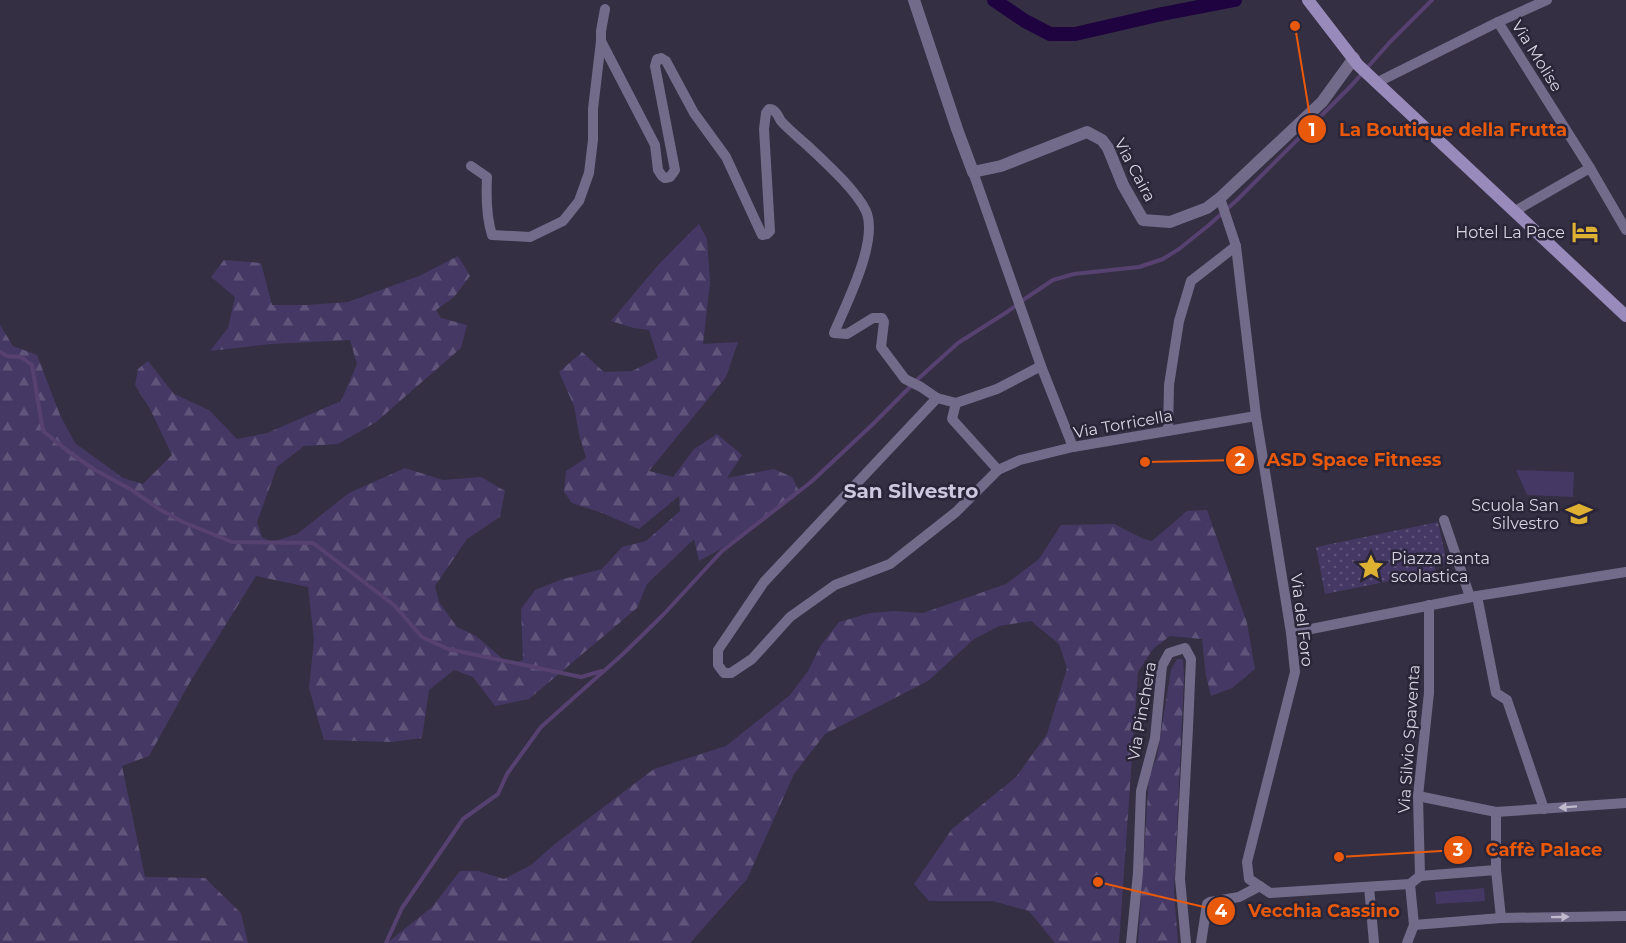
<svg xmlns="http://www.w3.org/2000/svg" width="1626" height="943" font-family="Montserrat,sans-serif">
	<style>
		.grass { fill: url(#grass-dots) }
		.forest { fill: url(#forest-firs) }
		.garden { fill: #463864 }
		.lines { fill: none; stroke-linecap: round; stroke-linejoin: round }
		.stream { stroke: #564171; stroke-width: 4 }
		.canal { stroke: #1f0240; stroke-width: 14 }
		.minor { stroke: #736b8a; stroke-width: 10 }
		.tertiary { stroke: #736b8a; stroke-width: 12 }
		.secondary { stroke: #988abb; stroke-width: 12 }
		.oneway { fill: #bfbacc }
		.labels { text-anchor: middle; dominant-baseline: central; stroke-width: 5; stroke-linejoin: round; paint-order: stroke }
		.street-label { font-size: 16px; fill: #d8d5e2; stroke: #2a2538 }
		.poi-label { font-size: 16px; fill: #d8d5e2; stroke: #2a2538; text-anchor: end }
		.quarter-label { font-size: 20px; font-weight: bold; fill: #cdc7e0; stroke: #2a2538 }
		.leader { fill: none; stroke: #e8590c; stroke-width: 2 }
		.callout-dot { fill: #e8590c; stroke: #2a2538; stroke-width: 2 }
		.mark-label { font-size: 18px; text-anchor: middle; font-weight: bold; fill: #fff }
		.callout-label { font-size: 18px; text-anchor: middle; font-weight: bold; fill: #e8590c; stroke: #2a2538; stroke-width: 5; stroke-linejoin: round; paint-order: stroke }
	</style>
	<defs>
		<pattern id="grass-dots" width="8" height="8" patternUnits="userSpaceOnUse" patternTransform="scale(1.5)"><rect width="8" height="8" fill="#463864"/><path d="M2 2h.1M6 6h.1" fill="none" stroke="#60547a" stroke-width="1.8" stroke-linecap="round"/></pattern>
		<pattern id="forest-firs" width="22" height="20" patternUnits="userSpaceOnUse" patternTransform="scale(1.5)"><rect width="22" height="20" fill="#463864"/><path d="M5 1l3.5 6h-7zM16 11l3.5 6h-7z" fill="#60547a"/></pattern>
	</defs>
	<rect width="100%" height="100%" fill="#342f42"/>
	<path class="grass" d="M 1438,522 L 1447,563 L 1435,566 L 1435,572 L 1325,594 L 1316,547 Z"/>
	<g class="forest">
		<path d="M 699,224 L 707,239 L 710,283 L 703,344 L 738,342 L 726,377 L 649,471 L 673,477 L 694,449 L 717,434 L 742,455 L 727,478 L 774,469 L 792,477 L 800,493 L 719,550 L 699,561 L 694,539 L 647,584 L 637,608 L 529,699 L 495,706 L 473,677 L 454,670 L 429,690 L 422,738 L 392,742 L 324,740 L 309,688 L 314,640 L 308,587 L 256,576 L 190,682 L 149,756 L 122,766 L 145,877 L 205,878 L 241,913 L 248,943 L 0,943 L 0,325 L 13,346 L 37,355 L 60,415 L 75,443 L 123,478 L 143,484 L 172,455 L 150,409 L 135,385 L 138,369 L 148,361 L 174,394 L 209,410 L 237,439 L 267,433 L 341,401 L 357,364 L 350,340 L 271,344 L 210,351 L 228,328 L 235,297 L 211,277 L 224,260 L 261,263 L 272,305 L 307,305 L 348,302 L 419,276 L 458,256 L 470,276 L 454,297 L 436,310 L 441,318 L 467,325 L 461,348 L 376,422 L 338,444 L 304,446 L 277,467 L 257,522 L 262,537 L 272,542 L 297,534 L 349,493 L 405,468 L 443,480 L 481,477 L 505,491 L 500,517 L 467,539 L 435,586 L 439,602 L 457,627 L 476,636 L 510,665 L 523,660 L 521,609 L 535,590 L 560,580 L 602,569 L 622,547 L 646,541 L 680,511 L 679,496 L 639,529 L 602,513 L 572,503 L 564,492 L 566,471 L 586,458 L 579,434 L 574,406 L 559,372 L 582,352 L 604,372 L 632,371 L 658,358 L 649,330 L 634,328 L 611,321 L 659,264 Z"/>
		<path d="M 1207,510 L 1247,623 L 1255,669 L 1232,688 L 1211,696 L 1206,676 L 1202,639 L 1170,636 L 1153,649 L 1138,672 L 1119,943 L 1055,943 L 1029,911 L 993,901 L 929,901 L 914,884 L 952,829 L 1016,777 L 1047,734 L 1067,668 L 1059,644 L 1031,621 L 999,626 L 974,639 L 928,681 L 825,734 L 794,774 L 747,879 L 690,943 L 387,943 L 432,907 L 460,871 L 478,871 L 504,879 L 531,865 L 556,843 L 654,769 L 726,746 L 790,695 L 808,671 L 821,645 L 839,622 L 870,613 L 895,611 L 923,613 L 1006,584 L 1039,559 L 1061,525 L 1114,524 L 1144,539 L 1152,541 L 1187,511 Z"/>
		<path d="M 1177,659 L 1183,659 L 1184,677 L 1174,892 L 1178,943 L 1138,943 L 1149,777 L 1157,757 L 1171,670 Z"/>
	</g>
	<g class="garden">
		<path d="M 1516,470 L 1574,472 L 1573,497 L 1527,495 Z"/>
		<path d="M 1484,888 L 1485,901 L 1436,904 L 1435,892 Z"/>
	</g>
	<g class="lines">
		<g class="stream">
			<path d="M 0,352 L 7,356 L 21,357 L 32,365 L 43,431 L 69,452 L 95,470 L 132,490 L 159,509 L 183,522 L 232,542 L 313,543 L 394,605 L 422,637 L 448,649 L 581,677 L 602,671"/>
			<path d="M 386,943 L 402,908 L 463,819 L 498,794 L 507,774 L 541,727 L 623,654 L 663,615 L 722,551 L 811,482 L 873,424 L 919,378 L 958,343 L 1007,312 L 1026,298 L 1053,280 L 1074,274 L 1139,267 L 1163,259 L 1179,249 L 1209,225 L 1237,200 L 1351,86 L 1390,42 L 1432,0"/>
		</g>
		<path class="canal" d="M 994,0 L 1025,21 L 1050,34 L 1075,34 L 1162,14 L 1235,0"/>
		<g class="minor">
			<path d="M 605,9 L 601,31 L 601,41 L 655,145 L 658,170 L 662,176 L 665,178 L 670,177 L 675,170 L 655,66 L 657,59 L 661,58 L 666,61 L 694,113 L 726,157 L 762,235 L 767,234 L 770,231 L 764,129 L 766,113 L 769,109 C 770,109 772,109 773,110 C 777,112 779,118 781,121 C 789,130 799,138 808,146 C 825,162 856,190 866,211 C 879,241 846,304 834,333 L 847,334 L 873,318 L 882,318 L 884,322 L 881,347 L 905,379 L 921,387 L 937,398 L 956,403 L 997,389 L 1041,366"/>
			<path d="M 1498,22 L 1590,168 L 1626,230"/>
			<path d="M 1376,83 L 1498,22 L 1547,0"/>
			<path d="M 471,166 L 487,177 C 486,197 486,216 492,235 L 530,237 L 563,221 L 579,201 L 589,173 L 593,140 L 593,109 L 601,41"/>
			<path d="M 973,172 L 1041,366 L 1073,447"/>
			<path d="M 1220,198 L 1236,246 L 1256,416 L 1291,633 L 1295,672 L 1247,862 L 1249,879 L 1270,893 L 1410,884"/>
			<path d="M 1515,211 L 1590,168"/>
			<path d="M 937,398 L 764,582 L 718,650 L 718,665 L 724,673 L 731,673 L 752,659 L 790,617 L 835,585 L 890,564 L 956,512 L 998,470 L 1020,460 L 1073,447 L 1256,416"/>
			<path d="M 956,403 L 952,419 L 998,470"/>
			<path d="M 1168,431 L 1169,385 L 1179,321 L 1191,281 L 1236,246"/>
			<path d="M 1444,520 L 1470,597"/>
			<path d="M 1477,596 L 1496,693 L 1507,700 L 1544,809"/>
			<path d="M 1291,633 L 1477,596 L 1626,572"/>
			<path d="M 1418,796 L 1496,812 L 1626,803"/>
			<path d="M 1496,812 L 1496,870"/>
			<path d="M 1420,876 L 1418,796 L 1429,693 L 1429,605"/>
			<path d="M 1369,887 L 1374,943"/>
			<path d="M 1414,925 L 1501,918 L 1626,916"/>
			<path d="M 1131,943 L 1138,873 L 1141,791 L 1155,738 L 1162,666 L 1169,653 L 1185,648 L 1191,659 L 1188,728 L 1180,879 L 1186,943"/>
			<path d="M 1201,943 L 1207,904 L 1210,902 L 1239,897 L 1260,886"/>
			<path d="M 1407,943 L 1414,925 L 1410,884 L 1420,876 L 1496,870 L 1501,918"/>
		</g>
		<path class="tertiary" d="M 914,0 L 957,129 L 973,172 L 1001,166 L 1087,132 L 1102,140 L 1108,148 L 1123,185 L 1143,220 L 1170,222 L 1207,208 L 1220,198 L 1322,102 L 1354,58"/>
		<path class="secondary" d="M 1308,0 L 1358,65 L 1626,316"/>
	</g>
	<defs><path id="oneway-solid" d="M-6-.8H1V-3.2L6.5 0L1 3.2V.8H-6Z" transform="scale(1.5)"/></defs>
	<g class="oneway">
		<use href="#oneway-solid" transform="translate(1568 807) rotate(176)"/>
		<use href="#oneway-solid" transform="translate(1560 917) rotate(-1)"/>
	</g>
	<defs>
		<g id="hotel-bare" transform="scale(2.07)"><path d="M-6-4.5h1.5V1H6V5H4.5V3h-9V5H-6ZM-4 0a1.8 1.8 0 1 1 3.6 0ZM.5 0V-2.5h3Q6-2.5 6 0Z" fill="#dfb133" stroke="#2a2538" stroke-width="2.5" paint-order="stroke"/></g>
		<g id="school-bare" transform="scale(2.07)"><path d="M0-5L7-2L0 1L-7-2ZM-4 1L0 2.5L4 1V4Q0 6-4 4Z" fill="#dfb133" stroke="#2a2538" stroke-width="2.5" paint-order="stroke"/></g>
		<g id="sight-bare" transform="scale(2.07)"><path d="M0-6L1.8-2.2L6-1.7L2.9 1.2L3.7 5.4L0 3.3L-3.7 5.4L-2.9 1.2L-6-1.7L-1.8-2.2Z" fill="#dfb133" stroke="#2a2538" stroke-width="2.5" paint-order="stroke"/></g>
	</defs>
	<g fill-rule="evenodd">
		<use href="#hotel-bare" x="1585" y="232"/>
		<use href="#school-bare" x="1579" y="514"/>
		<use href="#sight-bare" x="1371" y="567"/>
	</g>
	<g class="labels">
		<g class="street-label">
			<text transform="translate(1537 56) rotate(58)">Via Molise</text>
			<text transform="translate(1135 170) rotate(62)">Via Caira</text>
			<text transform="translate(1123 424) rotate(-10)">Via Torricella</text>
			<text transform="translate(1302 620) rotate(83)">Via del Foro</text>
			<text transform="translate(1142 711) rotate(-80)">Via Pinchera</text>
			<text transform="translate(1409 739) rotate(-86)">Via Silvio Spaventa</text>
		</g>
		<g class="poi-label">
			<text x="1565" y="232">Hotel La Pace</text>
			<text x="1559" y="505">Scuola San<tspan x="1559" dy="18">Silvestro</tspan></text>
			<text x="1391" y="558" text-anchor="start">Piazza santa<tspan x="1391" dy="18">scolastica</tspan></text>
		</g>
		<g class="quarter-label">
			<text x="911" y="491">San Silvestro</text>
		</g>
	</g>
	<path class="leader" d="M1295 26L1312 129M1145 462L1240 460M1339 857L1458 850M1098 882L1221 911"/>
	<g class="callout-dot">
		<circle cx="1295" cy="26" r="6"/>
		<circle cx="1145" cy="462" r="6"/>
		<circle cx="1339" cy="857" r="6"/>
		<circle cx="1098" cy="882" r="6"/>
		<circle cx="1312" cy="129" r="15"/>
		<circle cx="1240" cy="460" r="15"/>
		<circle cx="1458" cy="850" r="15"/>
		<circle cx="1221" cy="911" r="15"/>
	</g>
	<g class="mark-label">
		<text x="1312" y="136">1</text>
		<text x="1240" y="466">2</text>
		<text x="1458" y="856">3</text>
		<text x="1221" y="917">4</text>
	</g>
	<g class="callout-label">
		<text x="1453" y="136">La Boutique della Frutta</text>
		<text x="1354" y="466">ASD Space Fitness</text>
		<text x="1544" y="856">Caffè Palace</text>
		<text x="1324" y="917">Vecchia Cassino</text>
	</g>
</svg>
